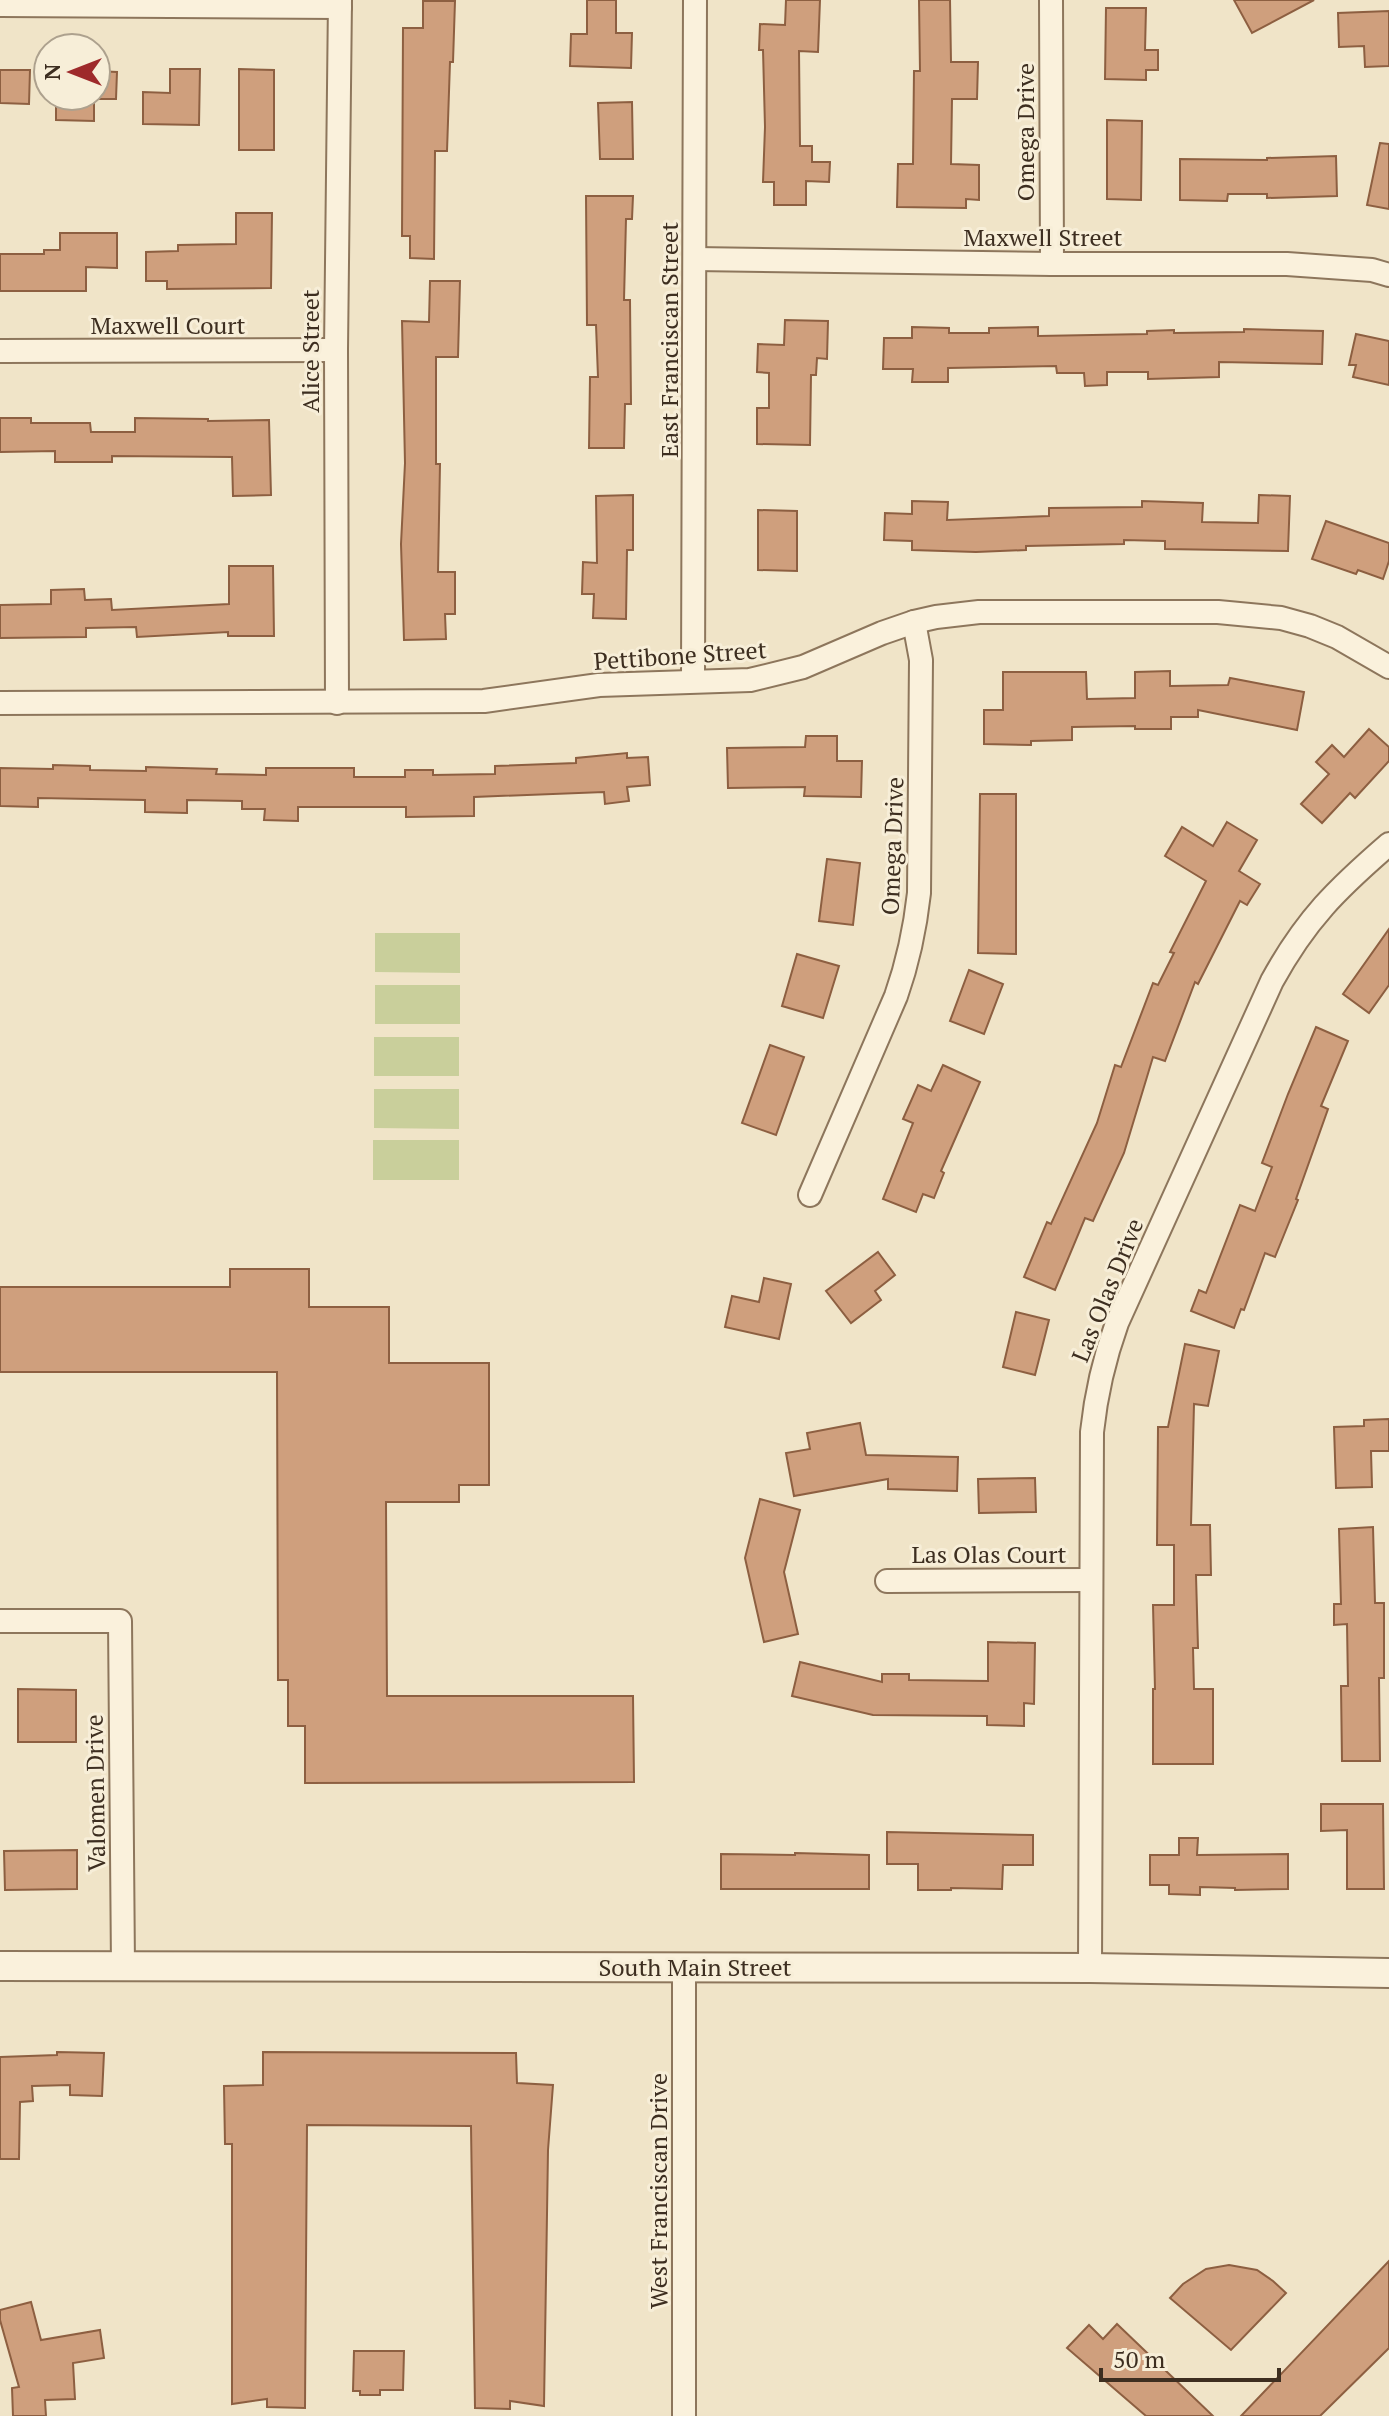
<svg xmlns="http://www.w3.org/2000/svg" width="1389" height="2416" font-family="'PT Serif',serif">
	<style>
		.pitch { fill: #c9cf9b }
		.building { fill: #cf9f7d; stroke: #8d5f41; stroke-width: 2 }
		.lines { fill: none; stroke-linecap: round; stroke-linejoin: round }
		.minor-casing { stroke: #8d765c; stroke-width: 26 }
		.tertiary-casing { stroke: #8d765c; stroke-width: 32 }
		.minor { stroke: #faf1dc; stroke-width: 22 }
		.tertiary { stroke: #faf1dc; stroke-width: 28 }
		.labels { text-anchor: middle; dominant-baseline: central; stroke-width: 6; stroke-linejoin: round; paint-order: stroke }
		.street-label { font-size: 24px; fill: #3d2e20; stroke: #f7eed8 }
	</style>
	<rect width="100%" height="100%" fill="#f0e4c8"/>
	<g class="pitch">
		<path d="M 375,933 L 460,933 L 460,973 L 375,972 Z"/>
		<rect x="375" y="985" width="85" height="39"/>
		<rect x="374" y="1037" width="85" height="39"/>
		<path d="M 374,1089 L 459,1089 L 459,1129 L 374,1128 Z"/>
		<rect x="373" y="1140" width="86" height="40"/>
	</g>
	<g class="building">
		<path d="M 587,0 L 616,0 L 616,33 L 632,33 L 631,68 L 570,66 L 571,34 L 587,34 Z"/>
		<path d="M 786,0 L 820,0 L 818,52 L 799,51 L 800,146 L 812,146 L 812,162 L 830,162 L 829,182 L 806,181 L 806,205 L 774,205 L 774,182 L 763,182 L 765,127 L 763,50 L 759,50 L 760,24 L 785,25 Z"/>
		<path d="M 919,0 L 950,0 L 951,62 L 978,62 L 977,99 L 952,99 L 951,164 L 979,165 L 979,200 L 966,199 L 966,208 L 897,207 L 898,164 L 913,164 L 914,71 L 920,71 Z"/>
		<path d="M 1234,0 L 1314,0 L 1252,33 Z"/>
		<path d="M 423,1 L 455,1 L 453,62 L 450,62 L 447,151 L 435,151 L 434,259 L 410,258 L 410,236 L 402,236 L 403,28 L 423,28 Z"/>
		<path d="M 1106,8 L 1146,8 L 1145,50 L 1158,50 L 1158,70 L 1146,70 L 1146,80 L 1105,79 Z"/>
		<path d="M 1389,11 L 1389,66 L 1365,67 L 1364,46 L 1339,47 L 1338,13 Z"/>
		<path d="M 170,69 L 200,69 L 199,125 L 143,124 L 143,92 L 170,93 Z"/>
		<path d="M 239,69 L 274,70 L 274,150 L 239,150 Z"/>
		<path d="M 0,70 L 30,70 L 29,104 L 0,103 Z"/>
		<path d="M 96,71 L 117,72 L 116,99 L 96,99 Z"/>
		<path d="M 56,96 L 94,96 L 94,121 L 56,120 Z"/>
		<path d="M 632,102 L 633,159 L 600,159 L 598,103 Z"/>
		<path d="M 1107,120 L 1142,121 L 1141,200 L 1107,199 Z"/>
		<path d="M 1380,143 L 1389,144 L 1389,209 L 1367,205 Z"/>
		<path d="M 1336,156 L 1337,196 L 1267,198 L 1267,194 L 1228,194 L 1227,201 L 1180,200 L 1180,159 L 1267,160 L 1267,158 Z"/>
		<path d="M 586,196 L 633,196 L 632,219 L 626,219 L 624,300 L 630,300 L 631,404 L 625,404 L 624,448 L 589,448 L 590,377 L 598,377 L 596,325 L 587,325 Z"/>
		<path d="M 236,213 L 272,213 L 271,288 L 167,289 L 167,281 L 146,281 L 146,252 L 178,251 L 178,245 L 236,244 Z"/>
		<path d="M 60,233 L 117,233 L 117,268 L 86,267 L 86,291 L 0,291 L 0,254 L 44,254 L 44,250 L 60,250 Z"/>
		<path d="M 430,281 L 460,281 L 458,357 L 436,357 L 436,464 L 440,464 L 438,572 L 455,572 L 455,614 L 445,614 L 446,639 L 404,640 L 401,544 L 405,463 L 402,321 L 429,322 Z"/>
		<path d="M 785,320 L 828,321 L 827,359 L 817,358 L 816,375 L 811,375 L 810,445 L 757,444 L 757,408 L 769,408 L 769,373 L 757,372 L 758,344 L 784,345 Z"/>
		<path d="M 912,327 L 949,328 L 949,333 L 989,333 L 989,328 L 1038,327 L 1038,336 L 1147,334 L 1147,331 L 1174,330 L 1174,333 L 1244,332 L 1244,329 L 1323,331 L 1322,364 L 1219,362 L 1219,377 L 1148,379 L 1148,372 L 1107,372 L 1107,385 L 1085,386 L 1084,373 L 1057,373 L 1056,366 L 948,368 L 948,382 L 912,382 L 913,369 L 883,369 L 884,338 L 912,338 Z"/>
		<path d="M 1356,334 L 1389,341 L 1389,385 L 1353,377 L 1356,365 L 1349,365 Z"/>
		<path d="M 0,418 L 31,418 L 31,423 L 90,423 L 91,432 L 135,432 L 135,418 L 208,419 L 208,421 L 269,420 L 271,495 L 233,496 L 232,457 L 112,456 L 112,462 L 55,462 L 55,451 L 0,452 Z"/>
		<path d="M 633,495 L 633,550 L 627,550 L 626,619 L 593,618 L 594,594 L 582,594 L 583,562 L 597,563 L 596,496 Z"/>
		<path d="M 1259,495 L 1290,496 L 1288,551 L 1165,549 L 1165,541 L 1124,540 L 1124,544 L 1026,546 L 1026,550 L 976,552 L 912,550 L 912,541 L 884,540 L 885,513 L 912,514 L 912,501 L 948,502 L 947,520 L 1049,516 L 1049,508 L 1142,507 L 1142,501 L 1203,503 L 1202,522 L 1258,523 Z"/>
		<path d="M 758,510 L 797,511 L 797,571 L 758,570 Z"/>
		<path d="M 1326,521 L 1389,543 L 1389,561 L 1383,579 L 1358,570 L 1356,574 L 1312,559 Z"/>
		<path d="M 229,566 L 273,566 L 274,636 L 228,636 L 228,632 L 137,637 L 136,627 L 86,628 L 86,637 L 0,638 L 0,605 L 51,604 L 51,590 L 84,589 L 85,600 L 111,599 L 112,610 L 229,604 Z"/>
		<path d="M 1170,671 L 1170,686 L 1228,685 L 1230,678 L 1304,692 L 1297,730 L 1198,710 L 1198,717 L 1171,717 L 1171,729 L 1135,729 L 1135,726 L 1072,727 L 1072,740 L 1031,741 L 1031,745 L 984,744 L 984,710 L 1003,710 L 1003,672 L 1086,672 L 1087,699 L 1135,698 L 1135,672 Z"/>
		<path d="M 1369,729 L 1389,747 L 1389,761 L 1355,798 L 1350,793 L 1322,823 L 1301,804 L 1329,774 L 1316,762 L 1332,745 L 1344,757 Z"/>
		<path d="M 806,736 L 837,736 L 837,761 L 862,761 L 861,797 L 804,796 L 805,787 L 728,788 L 727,748 L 805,747 Z"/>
		<path d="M 627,753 L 627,758 L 648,757 L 650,785 L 627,787 L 629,801 L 605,804 L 604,792 L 474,797 L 474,816 L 406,817 L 406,807 L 298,807 L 298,821 L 264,820 L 265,809 L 242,809 L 242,801 L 187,800 L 187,813 L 145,812 L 145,800 L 38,798 L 38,807 L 0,806 L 0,768 L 53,769 L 53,765 L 90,766 L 90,770 L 146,771 L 146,767 L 217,769 L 216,774 L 266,775 L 266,768 L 354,768 L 354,777 L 405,777 L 405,770 L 433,770 L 433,775 L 495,774 L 495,766 L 576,763 L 576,758 Z"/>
		<path d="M 980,794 L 1016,794 L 1016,954 L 978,953 Z"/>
		<path d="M 1227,822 L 1257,840 L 1239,871 L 1260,884 L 1247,905 L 1240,901 L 1198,984 L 1195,982 L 1165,1061 L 1153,1057 L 1124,1153 L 1093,1221 L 1085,1218 L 1055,1290 L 1024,1277 L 1047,1222 L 1051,1224 L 1097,1123 L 1115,1065 L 1121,1067 L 1153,983 L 1158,985 L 1174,953 L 1170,952 L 1206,881 L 1165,856 L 1182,827 L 1213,846 Z"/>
		<path d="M 827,859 L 860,863 L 853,925 L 819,921 Z"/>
		<path d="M 1389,929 L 1389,985 L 1369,1013 L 1343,994 Z"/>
		<path d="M 797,954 L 839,966 L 823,1018 L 782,1006 Z"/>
		<path d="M 969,970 L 1003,984 L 984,1034 L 950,1021 Z"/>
		<path d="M 1316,1027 L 1348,1041 L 1321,1106 L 1328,1109 L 1296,1199 L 1298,1200 L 1275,1257 L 1265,1253 L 1244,1310 L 1241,1309 L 1234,1328 L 1191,1311 L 1199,1290 L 1206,1293 L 1240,1205 L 1255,1211 L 1272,1167 L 1262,1163 L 1288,1094 Z"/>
		<path d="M 770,1045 L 804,1057 L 776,1135 L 742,1123 Z"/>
		<path d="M 943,1065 L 980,1082 L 941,1171 L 944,1173 L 934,1198 L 923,1194 L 916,1212 L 883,1199 L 913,1123 L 903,1119 L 918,1085 L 931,1091 Z"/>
		<path d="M 878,1252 L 895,1275 L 875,1291 L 881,1300 L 851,1323 L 826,1291 Z"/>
		<path d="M 230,1269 L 309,1269 L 309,1307 L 389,1307 L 389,1363 L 489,1363 L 489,1485 L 459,1485 L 459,1502 L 386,1502 L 387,1696 L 633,1696 L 634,1782 L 305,1783 L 305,1726 L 288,1726 L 288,1680 L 278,1680 L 277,1372 L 0,1372 L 0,1287 L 230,1287 Z"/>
		<path d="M 764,1278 L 791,1284 L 779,1339 L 725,1327 L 732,1296 L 759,1302 Z"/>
		<path d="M 1016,1312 L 1049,1320 L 1035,1375 L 1003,1367 Z"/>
		<path d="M 1185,1344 L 1219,1351 L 1208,1406 L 1194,1404 L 1191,1525 L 1210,1525 L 1211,1575 L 1196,1575 L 1198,1648 L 1193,1648 L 1194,1689 L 1213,1689 L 1213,1764 L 1153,1764 L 1153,1689 L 1155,1689 L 1153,1605 L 1174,1605 L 1174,1545 L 1157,1545 L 1158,1427 L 1168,1427 Z"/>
		<path d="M 1389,1419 L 1389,1451 L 1371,1451 L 1372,1487 L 1336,1488 L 1334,1427 L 1364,1426 L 1364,1420 Z"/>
		<path d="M 860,1423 L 866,1455 L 958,1457 L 957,1491 L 888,1489 L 888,1479 L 794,1496 L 786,1453 L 810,1449 L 807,1433 Z"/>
		<path d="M 1035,1478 L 1036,1512 L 979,1513 L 978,1479 Z"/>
		<path d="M 760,1499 L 800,1510 L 784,1572 L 798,1634 L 764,1642 L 745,1558 Z"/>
		<path d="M 1373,1527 L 1375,1603 L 1384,1603 L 1384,1678 L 1379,1678 L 1380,1761 L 1342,1761 L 1341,1686 L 1348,1686 L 1347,1624 L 1334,1625 L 1334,1604 L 1341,1604 L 1339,1529 Z"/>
		<path d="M 988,1642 L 1035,1643 L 1034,1704 L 1024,1703 L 1024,1726 L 987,1725 L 987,1716 L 873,1715 L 792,1696 L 800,1662 L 882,1682 L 882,1674 L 909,1674 L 909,1680 L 988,1681 Z"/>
		<path d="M 18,1689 L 76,1690 L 76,1742 L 18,1742 Z"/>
		<path d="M 1321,1804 L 1383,1804 L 1384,1889 L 1347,1889 L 1347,1830 L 1321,1831 Z"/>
		<path d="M 887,1832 L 1033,1835 L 1033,1865 L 1003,1865 L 1002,1889 L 951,1888 L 951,1890 L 918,1890 L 918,1864 L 887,1864 Z"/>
		<path d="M 1179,1838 L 1198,1838 L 1197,1855 L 1288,1854 L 1288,1889 L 1235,1890 L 1235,1888 L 1200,1887 L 1200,1895 L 1169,1894 L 1169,1885 L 1150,1885 L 1150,1855 L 1179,1855 Z"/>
		<path d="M 77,1850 L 77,1889 L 5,1890 L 4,1851 Z"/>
		<path d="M 795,1853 L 869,1855 L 869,1889 L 721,1889 L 721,1854 L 795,1855 Z"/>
		<path d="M 57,2052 L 104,2053 L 102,2096 L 70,2095 L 70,2085 L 32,2086 L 33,2101 L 20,2102 L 19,2159 L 0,2159 L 0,2057 L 57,2055 Z"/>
		<path d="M 263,2052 L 516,2053 L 517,2083 L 553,2085 L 548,2150 L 544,2406 L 510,2401 L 510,2409 L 475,2408 L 471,2126 L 307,2125 L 305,2408 L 267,2407 L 267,2399 L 232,2404 L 232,2144 L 225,2144 L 224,2086 L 263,2085 Z"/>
		<path d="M 1389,2261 L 1389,2348 L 1320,2416 L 1241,2416 Z"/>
		<path d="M 1229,2265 L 1257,2270 L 1273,2281 L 1286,2293 L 1231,2350 L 1170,2298 L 1183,2284 L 1206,2269 Z"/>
		<path d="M 31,2302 L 41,2340 L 100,2330 L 104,2358 L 73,2363 L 75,2399 L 45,2400 L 46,2416 L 13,2416 L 12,2388 L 19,2387 L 0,2320 L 0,2310 Z"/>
		<path d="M 1117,2324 L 1213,2416 L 1146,2416 L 1067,2348 L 1089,2325 L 1103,2339 Z"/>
		<path d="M 354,2351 L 404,2351 L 403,2390 L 380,2390 L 380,2395 L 360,2395 L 360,2391 L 353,2391 Z"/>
	</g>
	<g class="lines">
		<g class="minor-casing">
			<g id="minor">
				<path d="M 1051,0 L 1052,264"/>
				<path d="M 0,5 L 340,7"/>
				<path d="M 695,259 L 1052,264 L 1287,264 L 1372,270 L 1389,275"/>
				<path d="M 0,351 L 336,350"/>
				<path d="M 693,681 L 695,0"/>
				<path d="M 0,703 L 484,701 L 599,685 L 750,680 L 803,667 L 882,633 L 914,622 L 936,617 L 979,612 L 1218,612 L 1281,618 L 1310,626 L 1337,637 L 1389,667"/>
				<path d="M 337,703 L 336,350 L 340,0"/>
				<path d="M 810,1195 L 896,996 C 908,962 915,929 919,893 L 921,660 L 914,622"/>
				<path d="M 887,1581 L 1091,1580"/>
				<path d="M 0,1621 L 120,1621 L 123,1966"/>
				<path d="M 684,1967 L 684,2416"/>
				<path d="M 1090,1968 L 1092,1432 C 1096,1394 1104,1359 1117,1323 L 1272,981 C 1306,919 1337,889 1389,844"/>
			</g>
		</g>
		<g class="tertiary-casing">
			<path id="tertiary" d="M 0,1966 L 1090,1968 L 1389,1973"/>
		</g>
		<use href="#minor" class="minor"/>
		<use href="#tertiary" class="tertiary"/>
	</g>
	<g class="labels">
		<g class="street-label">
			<text transform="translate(1025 132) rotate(-90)">Omega Drive</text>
			<text x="1043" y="237">Maxwell Street</text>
			<text x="168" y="325">Maxwell Court</text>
			<text transform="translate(669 340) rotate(-90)">East Franciscan Street</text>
			<text transform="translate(310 351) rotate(-90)">Alice Street</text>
			<text transform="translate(680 655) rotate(-4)">Pettibone Street</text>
			<text transform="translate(892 846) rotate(-88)">Omega Drive</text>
			<text transform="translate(1107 1290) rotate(-68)">Las Olas Drive</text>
			<text x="989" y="1554">Las Olas Court</text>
			<text transform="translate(95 1793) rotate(-91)">Valomen Drive</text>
			<text x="695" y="1967">South Main Street</text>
			<text transform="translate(658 2191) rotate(-90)">West Franciscan Drive</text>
		</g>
	</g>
	<g transform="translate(72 72) rotate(270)"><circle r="38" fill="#f7eed8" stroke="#ada18e" stroke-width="2"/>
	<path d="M0-6L14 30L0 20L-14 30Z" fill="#9e2a2b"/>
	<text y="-12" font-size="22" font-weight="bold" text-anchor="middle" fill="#3d2e20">N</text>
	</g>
	<path d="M1101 2368v12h178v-12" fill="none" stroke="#3d2e20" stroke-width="4"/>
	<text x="1113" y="2368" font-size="24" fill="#3d2e20" stroke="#f7eed8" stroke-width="6" paint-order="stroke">50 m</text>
</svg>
